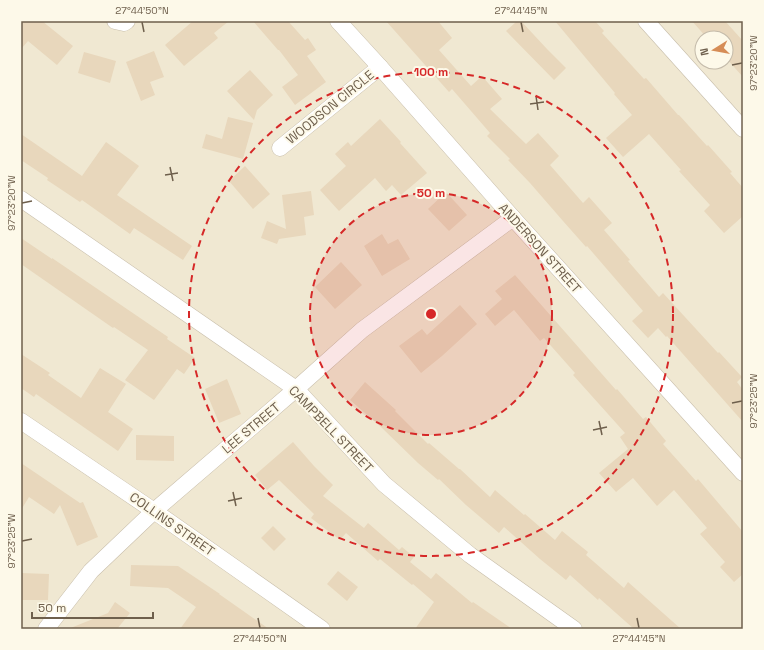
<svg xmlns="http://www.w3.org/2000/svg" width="764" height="650" font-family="'Space Grotesk',sans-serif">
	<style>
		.residential { fill: #f0e8d2; fill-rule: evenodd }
		.building { fill: #e8d7bc }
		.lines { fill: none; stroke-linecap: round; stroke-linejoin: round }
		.street-casing { stroke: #c8beab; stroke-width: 17 }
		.street { stroke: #fff; stroke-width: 16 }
		.ticks { fill: none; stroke: #6e5f4c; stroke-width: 1.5 }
		.ring { fill: none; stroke: #d62828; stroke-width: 2; stroke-dasharray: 7 5 }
		.labels { text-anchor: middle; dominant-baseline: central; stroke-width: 4; stroke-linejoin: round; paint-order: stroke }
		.street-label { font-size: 13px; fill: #6e5f4c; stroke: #fdf9e9 }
		.centre { fill: #d62828; stroke: #fdf9e9; stroke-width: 2 }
		.ring-label { font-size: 12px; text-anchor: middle; font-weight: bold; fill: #d62828; stroke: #fdf9e9; stroke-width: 4; stroke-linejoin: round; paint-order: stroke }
		.neatline { fill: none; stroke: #6e5f4c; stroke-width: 1.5 }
		.ticks-label { font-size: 10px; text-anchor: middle; fill: #6e5f4c }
	</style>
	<rect width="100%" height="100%" fill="#f9f5e3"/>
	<path class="residential" d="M 21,21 L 743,21 L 743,629 L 21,629 ZM 702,38 L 726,38 L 726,62 L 702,62 Z"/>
	<g class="building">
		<path d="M 21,21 L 42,21 L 73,46 L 57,65 L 28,41 L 21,49 Z"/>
		<path d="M 193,21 L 229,21 L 214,33 L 218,38 L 184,66 L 165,45 Z"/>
		<path d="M 253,21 L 288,21 L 305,40 L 308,38 L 316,50 L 307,56 L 326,82 L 295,105 L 282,87 L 298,75 L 279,50 L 278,50 Z"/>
		<path d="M 386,21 L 438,21 L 452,38 L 439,50 L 471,86 L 482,76 L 502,99 L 490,109 L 526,144 L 538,133 L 559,156 L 550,165 L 583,203 L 589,197 L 612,223 L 604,230 L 630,260 L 628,261 L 659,297 L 663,293 L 718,353 L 719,352 L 742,377 L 737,382 L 743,390 L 743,422 L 667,336 L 666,337 L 658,328 L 648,338 L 632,321 L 643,311 L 587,246 L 586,247 L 563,221 L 530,183 L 508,160 L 510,159 L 487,136 L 490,133 L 452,89 L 449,92 Z"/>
		<path d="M 517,21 L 521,21 L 547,49 L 566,68 L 554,80 L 506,31 Z"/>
		<path d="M 555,21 L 595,21 L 604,31 L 602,33 L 644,79 L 646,78 L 678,115 L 679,115 L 707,146 L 708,145 L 732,172 L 730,173 L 743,188 L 743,216 L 724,233 L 704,211 L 710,205 L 679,171 L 681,170 L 649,134 L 623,157 L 606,138 L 632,115 L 614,94 L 615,93 Z"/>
		<path d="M 692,21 L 725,21 L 743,41 L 743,77 L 726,58 L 726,38 L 707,38 Z"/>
		<path d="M 154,51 L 164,77 L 150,82 L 155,95 L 141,101 L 126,62 Z"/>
		<path d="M 84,52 L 116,61 L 110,83 L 78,73 Z"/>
		<path d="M 250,70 L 273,95 L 257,110 L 254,120 L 227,91 Z"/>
		<path d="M 228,117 L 253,123 L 243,159 L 202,148 L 206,134 L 222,139 Z"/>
		<path d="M 380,119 L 401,142 L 400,143 L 427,173 L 401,195 L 392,185 L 386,191 L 375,178 L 339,211 L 320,190 L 346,166 L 335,154 L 348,142 L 351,146 Z"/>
		<path d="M 21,134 L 82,176 L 106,142 L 139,166 L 117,195 L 192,246 L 183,260 L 134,228 L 130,234 L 82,200 L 80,202 L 47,180 L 48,178 L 21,160 Z"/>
		<path d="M 245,166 L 270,194 L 253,209 L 229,181 Z"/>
		<path d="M 311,191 L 314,215 L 304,217 L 306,235 L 279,239 L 277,244 L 261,238 L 267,221 L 286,229 L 282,195 Z"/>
		<path d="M 446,192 L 467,215 L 449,231 L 428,209 Z"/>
		<path d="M 382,234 L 388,244 L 398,239 L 410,259 L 382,276 L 364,246 Z"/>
		<path d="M 21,238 L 52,259 L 52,258 L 168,337 L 167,339 L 195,358 L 184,374 L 177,369 L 154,400 L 125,380 L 148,350 L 114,327 L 113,328 L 21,264 Z"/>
		<path d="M 341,262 L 362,285 L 335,309 L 315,287 Z"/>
		<path d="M 515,275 L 616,390 L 617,389 L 643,419 L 646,417 L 666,441 L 663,444 L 696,481 L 698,479 L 743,532 L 743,574 L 734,582 L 720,567 L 725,562 L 700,534 L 707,528 L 674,490 L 657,506 L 633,478 L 616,492 L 599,473 L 628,449 L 620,437 L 625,433 L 573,375 L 575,373 L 544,338 L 540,341 L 514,310 L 495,326 L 485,314 L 502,299 L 495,291 Z"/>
		<path d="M 460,305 L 477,324 L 442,356 L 421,373 L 399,346 L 422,329 L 427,335 Z"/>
		<path d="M 21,354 L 50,373 L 48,375 L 81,398 L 100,368 L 126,384 L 108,412 L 133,429 L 118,451 L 36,394 L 34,397 L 21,388 Z"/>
		<path d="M 227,379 L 241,414 L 219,423 L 205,389 Z"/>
		<path d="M 365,382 L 396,410 L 395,411 L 428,444 L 429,443 L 459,469 L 460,469 L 490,497 L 495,490 L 524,515 L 525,514 L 555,540 L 562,531 L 588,552 L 586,555 L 624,588 L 628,582 L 681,629 L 634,629 L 599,598 L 598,600 L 570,575 L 566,580 L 540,559 L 504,527 L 499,533 L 466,505 L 439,479 L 438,480 L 418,463 L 381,427 L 350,400 Z"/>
		<path d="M 136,435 L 174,436 L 174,461 L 136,460 Z"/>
		<path d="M 293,442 L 314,466 L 333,485 L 323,496 L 364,528 L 368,523 L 399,550 L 402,547 L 414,557 L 410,562 L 431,579 L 436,573 L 472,603 L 473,602 L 512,629 L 415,629 L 434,602 L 413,584 L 412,585 L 380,559 L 378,561 L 346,533 L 340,540 L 311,518 L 314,514 L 279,480 L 267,490 L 255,475 Z"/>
		<path d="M 21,463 L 80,503 L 83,502 L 98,537 L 77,546 L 60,505 L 54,514 L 29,497 L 21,510 Z"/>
		<path d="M 273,526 L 286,539 L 274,551 L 261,538 Z"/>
		<path d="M 131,565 L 178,566 L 220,594 L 219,594 L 269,629 L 180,629 L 196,607 L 168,588 L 130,586 Z"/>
		<path d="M 338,571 L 358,587 L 347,601 L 327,584 Z"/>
		<path d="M 21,573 L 49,574 L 48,600 L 21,600 Z"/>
		<path d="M 115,602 L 130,613 L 117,629 L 68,629 L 108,613 Z"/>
	</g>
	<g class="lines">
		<g class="street-casing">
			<g id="street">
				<path d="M 115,21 L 124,23 L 127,21"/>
				<path d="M 338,21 L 380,67 L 513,218 L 743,473"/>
				<path d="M 646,21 L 743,129"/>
				<path d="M 280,148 L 380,67"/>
				<path d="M 21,199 L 296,389 L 384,484 L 470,555 L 574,629"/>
				<path d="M 21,421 L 154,511 L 322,629"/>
				<path d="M 46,629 L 91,571 L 154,511 L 296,389 L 362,330 L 513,218"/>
			</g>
		</g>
		<use href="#street" class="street"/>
	</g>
	<path class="ticks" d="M 142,22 L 144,32M 521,22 L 523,32M 732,65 L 742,63M 536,96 L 538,110M 530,104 L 544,102M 170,167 L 173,181M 165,175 L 178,173M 22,203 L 32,201M 732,403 L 742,401M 599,421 L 602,435M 593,430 L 607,427M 233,492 L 236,506M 228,501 L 242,498M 22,541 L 32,539M 258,618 L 260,628M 637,618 L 639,628"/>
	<circle cx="431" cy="314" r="121" fill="#d62828" fill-opacity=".12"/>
	<g class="ring">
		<circle cx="431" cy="314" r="121"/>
		<circle cx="431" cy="314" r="242"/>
	</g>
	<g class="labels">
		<g class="street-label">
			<text transform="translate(330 107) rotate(-39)">WOODSON CIRCLE</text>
			<text transform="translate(540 248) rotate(48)">ANDERSON STREET</text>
			<text transform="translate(251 428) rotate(-40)">LEE STREET</text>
			<text transform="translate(331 429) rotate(46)">CAMPBELL STREET</text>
			<text transform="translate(172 524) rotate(35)">COLLINS STREET</text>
		</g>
	</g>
	<circle cx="431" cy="314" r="6" class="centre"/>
	<g class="ring-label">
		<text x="431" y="76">100 m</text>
		<text x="431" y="197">50 m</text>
	</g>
	<rect width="764" height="650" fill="none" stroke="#fdf9e9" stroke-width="44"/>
	<g transform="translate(714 50) rotate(259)"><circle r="19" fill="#fdf9e9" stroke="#c4bbaa"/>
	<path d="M0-3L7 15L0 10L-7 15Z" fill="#d68d56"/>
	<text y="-6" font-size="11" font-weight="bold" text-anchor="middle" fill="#6e5f4c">N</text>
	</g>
	<path d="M32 612v6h121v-6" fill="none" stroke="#6e5f4c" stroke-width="2"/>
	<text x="38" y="612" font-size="12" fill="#6e5f4c" stroke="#fdf9e9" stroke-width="3" paint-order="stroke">50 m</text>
	<rect x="22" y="22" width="720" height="606" class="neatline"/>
	<g class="ticks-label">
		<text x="142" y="14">27°44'50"N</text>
		<text x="521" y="14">27°44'45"N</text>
		<text transform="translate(753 63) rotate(-90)" y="4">97°23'20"W</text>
		<text transform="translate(11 203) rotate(-90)" y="4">97°23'20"W</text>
		<text transform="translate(753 401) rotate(-90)" y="4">97°23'25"W</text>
		<text transform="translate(11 541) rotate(-90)" y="4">97°23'25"W</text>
		<text x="260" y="642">27°44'50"N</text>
		<text x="639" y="642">27°44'45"N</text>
	</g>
</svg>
